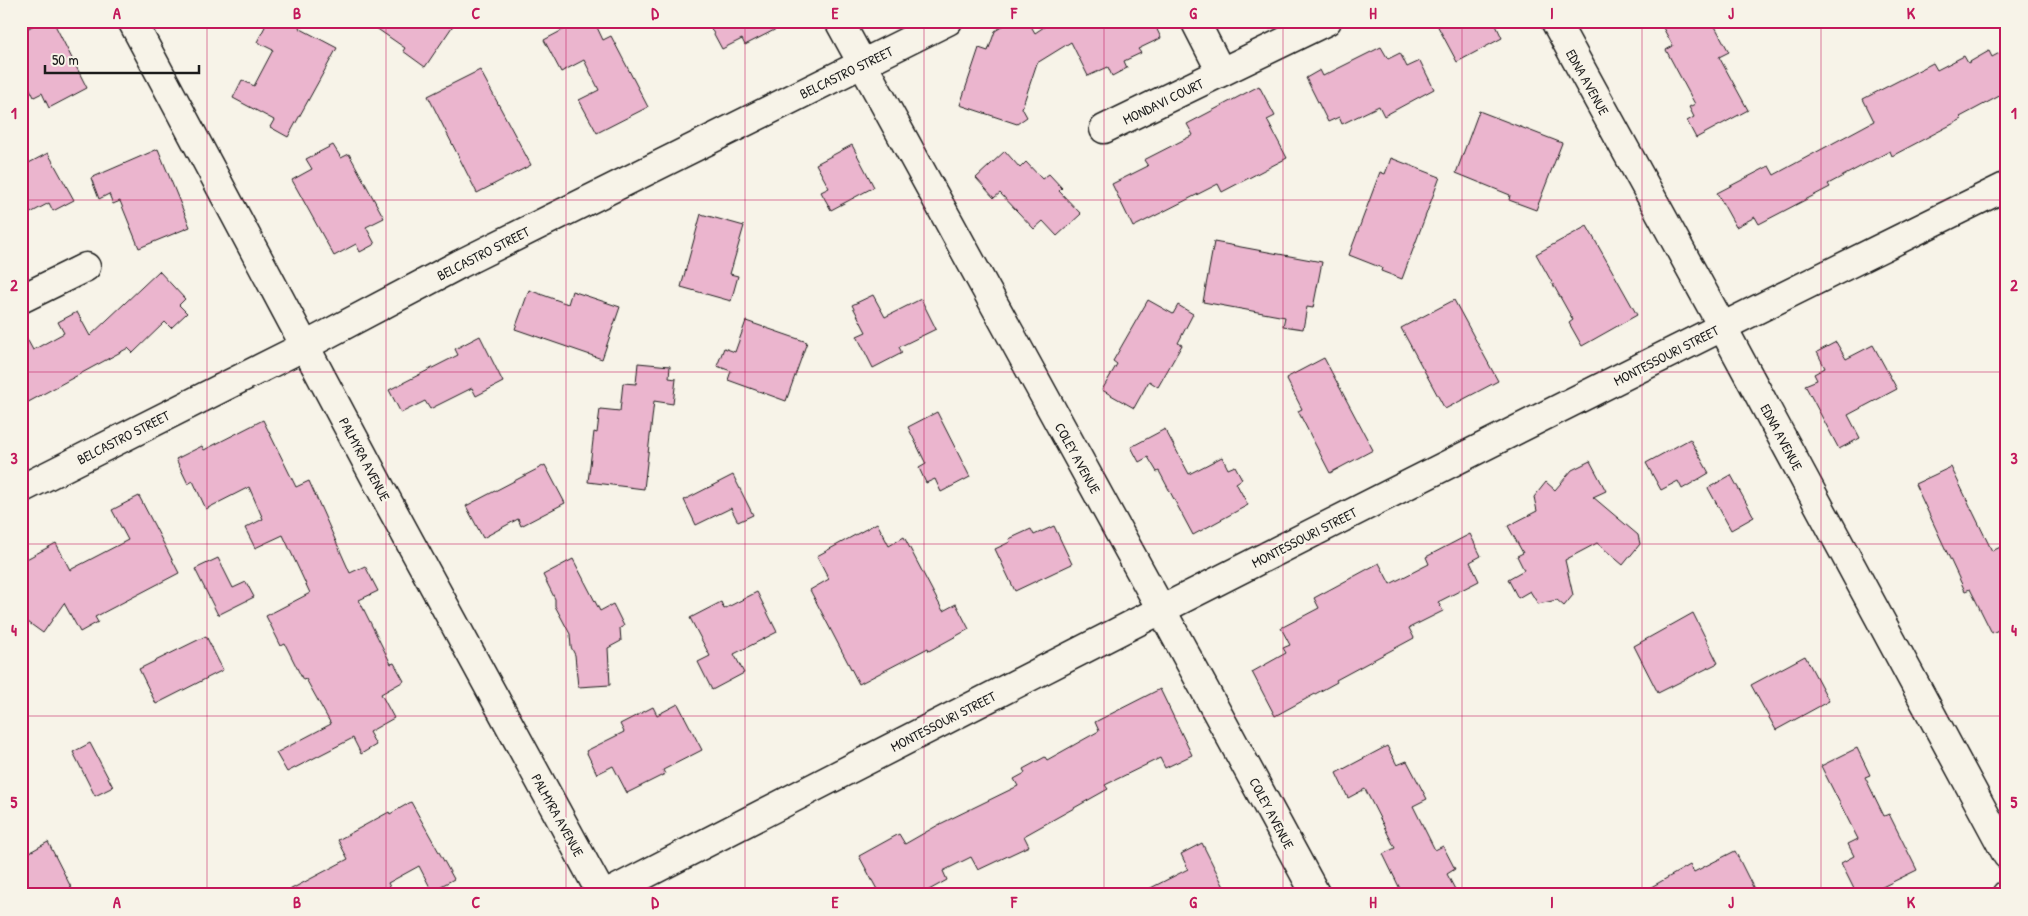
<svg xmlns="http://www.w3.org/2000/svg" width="2028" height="916" font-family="'Patrick Hand',sans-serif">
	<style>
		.building { fill: #ebb5ce; stroke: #1c1c1c }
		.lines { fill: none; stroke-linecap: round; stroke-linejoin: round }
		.minor-casing { stroke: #1c1c1c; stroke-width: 31 }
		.minor { stroke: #f7f3e8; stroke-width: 28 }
		.grid { fill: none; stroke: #c2185b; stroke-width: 1; stroke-opacity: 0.55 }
		.labels { text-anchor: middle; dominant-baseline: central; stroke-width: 5; stroke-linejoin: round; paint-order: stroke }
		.street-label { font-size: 14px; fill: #1c1c1c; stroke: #f7f3e8 }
		.neatline { fill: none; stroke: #c2185b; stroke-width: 2 }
		.grid-label { font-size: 16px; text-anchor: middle; font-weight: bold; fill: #c2185b }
	</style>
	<rect width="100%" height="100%" fill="#f7f3e8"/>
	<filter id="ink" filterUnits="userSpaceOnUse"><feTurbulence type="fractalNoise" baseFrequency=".02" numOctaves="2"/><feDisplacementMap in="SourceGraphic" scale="10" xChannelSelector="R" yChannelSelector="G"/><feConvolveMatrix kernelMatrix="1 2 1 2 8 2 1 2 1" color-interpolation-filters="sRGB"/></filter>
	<g filter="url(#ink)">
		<g class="building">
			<path d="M 42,21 L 53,21 L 87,88 L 49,108 L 42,93 L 34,97 L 21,71 L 21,32 Z"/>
			<path d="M 268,21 L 302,21 L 299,28 L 337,48 L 288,137 L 270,127 L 274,120 L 233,98 L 242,80 L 254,86 L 273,50 L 257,42 Z"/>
			<path d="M 366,21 L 456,21 L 425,67 L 403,51 L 405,48 Z"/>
			<path d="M 580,21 L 594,21 L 603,40 L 611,36 L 648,107 L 597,133 L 579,100 L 599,90 L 584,60 L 561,72 L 544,40 Z"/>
			<path d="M 707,21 L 792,21 L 745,45 L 742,39 L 722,49 Z"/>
			<path d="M 1011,21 L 1028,21 L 1035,33 L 1053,21 L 1153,21 L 1161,38 L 1138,49 L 1141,53 L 1124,61 L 1127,68 L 1112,76 L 1108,67 L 1088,76 L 1071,42 L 1037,63 L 1022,108 L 1027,117 L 1017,124 L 960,105 L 979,48 L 988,51 L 995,31 Z"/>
			<path d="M 1435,21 L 1494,21 L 1502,38 L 1457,62 Z"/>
			<path d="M 1671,21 L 1712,21 L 1729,52 L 1719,57 L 1748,110 L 1696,138 L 1687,121 L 1694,117 L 1689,107 L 1695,104 L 1666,50 L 1673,46 L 1662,26 Z"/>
			<path d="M 1381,47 L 1388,59 L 1400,53 L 1407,67 L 1420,61 L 1434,89 L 1384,116 L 1379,106 L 1342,124 L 1339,117 L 1328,122 L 1306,78 L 1320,70 L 1323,76 Z"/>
			<path d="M 2007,49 L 2007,92 L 1960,117 L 1962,119 L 1892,156 L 1890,151 L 1828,184 L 1830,187 L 1759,224 L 1755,217 L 1736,227 L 1717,193 L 1769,166 L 1774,175 L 1874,121 L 1863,99 L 1933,63 L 1937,70 L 1964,56 L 1968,63 L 1989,51 L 1992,57 Z"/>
			<path d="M 480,70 L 531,165 L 477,193 L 428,96 Z"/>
			<path d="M 1259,86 L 1275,116 L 1267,120 L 1287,158 L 1222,192 L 1218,184 L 1133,227 L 1112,184 L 1148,166 L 1144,160 L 1193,135 L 1187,124 Z"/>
			<path d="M 1479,111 L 1562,143 L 1536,210 L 1509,200 L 1510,195 L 1456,173 Z"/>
			<path d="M 333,145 L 341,158 L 349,154 L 384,218 L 366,227 L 375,244 L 360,252 L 356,244 L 334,256 L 292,180 L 312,169 L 306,159 Z"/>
			<path d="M 852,145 L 874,187 L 831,210 L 821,192 L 829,188 L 816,164 Z"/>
			<path d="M 158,149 L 190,227 L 139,248 L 120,201 L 113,204 L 109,194 L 99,199 L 91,178 Z"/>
			<path d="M 1005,151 L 1020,168 L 1026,162 L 1042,179 L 1049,174 L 1062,188 L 1059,191 L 1081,214 L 1057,236 L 1043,221 L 1034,229 L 1000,193 L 994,198 L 976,178 Z"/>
			<path d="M 48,153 L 74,200 L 53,211 L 49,203 L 21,218 L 21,167 Z"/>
			<path d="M 1391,158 L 1440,177 L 1402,279 L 1381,271 L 1382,268 L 1349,255 L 1380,172 L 1385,174 Z"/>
			<path d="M 701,214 L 744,226 L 730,274 L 738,276 L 731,301 L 681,287 Z"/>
			<path d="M 1587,226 L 1637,315 L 1582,346 L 1569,323 L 1573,320 L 1536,254 Z"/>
			<path d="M 1214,242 L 1322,262 L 1313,308 L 1307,307 L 1303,329 L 1283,326 L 1285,317 L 1203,302 Z"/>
			<path d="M 159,271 L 185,299 L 179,305 L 187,313 L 171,328 L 165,322 L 133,353 L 128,348 L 21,406 L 21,328 L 33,350 L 64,333 L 58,322 L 77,312 L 90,336 Z"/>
			<path d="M 529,290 L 568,304 L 572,291 L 620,307 L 602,359 L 515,329 Z"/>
			<path d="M 873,295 L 885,317 L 921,299 L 936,329 L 899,347 L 902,353 L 873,368 L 857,336 L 866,332 L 852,305 Z"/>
			<path d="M 1148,300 L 1173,314 L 1178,305 L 1193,314 L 1178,343 L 1182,345 L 1158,387 L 1149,381 L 1134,408 L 1102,390 L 1117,364 L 1113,361 Z"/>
			<path d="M 1454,300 L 1498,381 L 1445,409 L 1401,328 Z"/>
			<path d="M 746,321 L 807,342 L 786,401 L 728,380 L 731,371 L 717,366 L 724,348 L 735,352 Z"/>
			<path d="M 480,336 L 503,382 L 476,396 L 472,388 L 430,409 L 425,401 L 401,413 L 389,390 L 458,355 L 455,349 Z"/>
			<path d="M 1836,342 L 1846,359 L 1873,345 L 1897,389 L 1848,415 L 1860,438 L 1839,449 L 1805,385 L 1817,380 L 1814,374 L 1825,368 L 1817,352 Z"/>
			<path d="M 1324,358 L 1373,450 L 1330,473 L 1298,411 L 1302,409 L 1286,378 Z"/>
			<path d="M 638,363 L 670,366 L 669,378 L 676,379 L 673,404 L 654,401 L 644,489 L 588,482 L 594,432 L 597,433 L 600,409 L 620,411 L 623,383 L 636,384 Z"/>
			<path d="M 937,412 L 970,477 L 941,492 L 935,479 L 926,483 L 919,468 L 926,464 L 908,427 Z"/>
			<path d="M 263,420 L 296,487 L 309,481 L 350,573 L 365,566 L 378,591 L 359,600 L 391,664 L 394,663 L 404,681 L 381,694 L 394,718 L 369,732 L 376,745 L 361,754 L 353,738 L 287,772 L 276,753 L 331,724 L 306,679 L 303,680 L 285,644 L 281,646 L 266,616 L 310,593 L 283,535 L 255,548 L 245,528 L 263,519 L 249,487 L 206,509 L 193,481 L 188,484 L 176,459 L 202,446 L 204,450 Z"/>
			<path d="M 1165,429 L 1189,474 L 1222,457 L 1228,469 L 1235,466 L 1242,479 L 1236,483 L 1248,505 L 1193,535 L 1159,471 L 1157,472 L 1148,457 L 1139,462 L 1131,447 Z"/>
			<path d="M 1690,439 L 1709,473 L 1682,489 L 1678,481 L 1661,490 L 1646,463 Z"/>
			<path d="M 1590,461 L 1606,491 L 1593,497 L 1638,535 L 1640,544 L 1623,565 L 1597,543 L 1565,560 L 1573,595 L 1564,606 L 1557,600 L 1538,604 L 1530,591 L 1518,598 L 1508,579 L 1524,570 L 1517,556 L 1523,553 L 1508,526 L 1537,511 L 1534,497 L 1546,482 L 1555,490 L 1572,470 Z"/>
			<path d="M 545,465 L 565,503 L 521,526 L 518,519 L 483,538 L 466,506 Z"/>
			<path d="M 1951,467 L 1992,551 L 2007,544 L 2007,626 L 1992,633 L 1970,589 L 1965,591 L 1915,484 Z"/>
			<path d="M 733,475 L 753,515 L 738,522 L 731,508 L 696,525 L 684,500 Z"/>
			<path d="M 1731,475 L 1754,517 L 1731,530 L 1708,488 Z"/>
			<path d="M 139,496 L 179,573 L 95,617 L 98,622 L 80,632 L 64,603 L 43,633 L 21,617 L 21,562 L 56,543 L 70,570 L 128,540 L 112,510 Z"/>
			<path d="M 877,523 L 889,546 L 904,537 L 943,611 L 956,604 L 969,629 L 929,651 L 928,648 L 859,684 L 810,590 L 829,579 L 817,556 Z"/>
			<path d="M 1054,526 L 1072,564 L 1015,591 L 995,549 L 1010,542 L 1009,539 L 1031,529 L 1034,535 Z"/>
			<path d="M 1470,534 L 1481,556 L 1470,562 L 1479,581 L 1438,602 L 1443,611 L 1409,628 L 1414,638 L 1336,680 L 1337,682 L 1275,716 L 1252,672 L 1286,653 L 1283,648 L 1290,645 L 1281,628 L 1319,608 L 1314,598 L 1379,563 L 1390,584 L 1429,564 L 1426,557 Z"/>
			<path d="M 218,558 L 233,588 L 246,582 L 254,597 L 218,615 L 195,569 Z"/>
			<path d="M 573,559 L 600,611 L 613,604 L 624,626 L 620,628 L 621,641 L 608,648 L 610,685 L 578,687 L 575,655 L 571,647 L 570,634 L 555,606 L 555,599 L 543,575 Z"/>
			<path d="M 757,592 L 777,632 L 734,654 L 744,673 L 712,690 L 698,662 L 710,656 L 690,618 L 721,602 L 724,609 Z"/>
			<path d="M 1693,613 L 1718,663 L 1658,693 L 1634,646 Z"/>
			<path d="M 206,636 L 223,670 L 156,704 L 139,669 Z"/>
			<path d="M 1805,656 L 1829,701 L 1776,730 L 1751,685 Z"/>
			<path d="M 1160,689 L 1192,755 L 1165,768 L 1160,758 L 1105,785 L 1108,789 L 1024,836 L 1029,846 L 978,870 L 971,857 L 943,871 L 947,880 L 920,895 L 880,895 L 859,856 L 899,834 L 905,844 L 940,824 L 1018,786 L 1014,779 L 1025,773 L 1023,769 L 1045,757 L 1047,760 L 1099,731 L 1095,722 Z"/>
			<path d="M 678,704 L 702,750 L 663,770 L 665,774 L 627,793 L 613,766 L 597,774 L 586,751 L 624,732 L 620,724 L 653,707 L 657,715 Z"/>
			<path d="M 90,743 L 113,787 L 95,796 L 73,752 Z"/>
			<path d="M 1387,746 L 1397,765 L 1407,761 L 1427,799 L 1413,806 L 1435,850 L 1443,846 L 1455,869 L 1447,874 L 1458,895 L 1403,895 L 1383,854 L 1395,848 L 1365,789 L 1348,798 L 1336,773 Z"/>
			<path d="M 1857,748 L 1870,775 L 1865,777 L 1884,816 L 1889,814 L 1917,870 L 1866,895 L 1857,895 L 1841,863 L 1854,856 L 1848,844 L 1858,839 L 1821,766 Z"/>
			<path d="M 411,802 L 454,879 L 432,891 L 419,866 L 388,883 L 394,895 L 280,895 L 348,859 L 338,840 L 389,812 L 390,814 Z"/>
			<path d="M 48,842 L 75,895 L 21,895 L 21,857 Z"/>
			<path d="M 1202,843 L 1228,895 L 1137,895 L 1188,869 L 1181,854 Z"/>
			<path d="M 1735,851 L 1757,895 L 1637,895 L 1690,865 L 1694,872 Z"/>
		</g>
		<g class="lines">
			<g class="minor-casing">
				<g id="minor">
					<path d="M 132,21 L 381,489 L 602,895"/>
					<path d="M 839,21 L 1161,609 L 1316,895"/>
					<path d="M 1195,21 L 1221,72"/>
					<path d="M 1555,21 L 1722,326 L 2007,855"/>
					<path d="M 1104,129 L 1327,21"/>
					<path d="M 21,299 L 86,267"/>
					<path d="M 21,489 L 305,346 L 460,264 L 948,21"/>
					<path d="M 605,895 C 1070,655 1536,417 2007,186"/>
					<path d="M 2006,895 L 2007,894"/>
				</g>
			</g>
			<use href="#minor" class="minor"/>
		</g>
	</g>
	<path class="grid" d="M 207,21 L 207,895M 386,21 L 386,895M 566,21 L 566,895M 745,21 L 745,895M 924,21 L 924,895M 1104,21 L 1104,895M 1283,21 L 1283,895M 1462,21 L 1462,895M 1642,21 L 1642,895M 1821,21 L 1821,895M 21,200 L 2007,200M 21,372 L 2007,372M 21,544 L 2007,544M 21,716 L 2007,716"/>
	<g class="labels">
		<g class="street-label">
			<text transform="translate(846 72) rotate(-26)">BELCASTRO STREET</text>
			<text transform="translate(1588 82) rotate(61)">EDNA AVENUE</text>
			<text transform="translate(1163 101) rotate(-26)">MONDAVI COURT</text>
			<text transform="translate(483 253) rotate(-27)">BELCASTRO STREET</text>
			<text transform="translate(1666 355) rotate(-27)">MONTESSOURI STREET</text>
			<text transform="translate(123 437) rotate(-27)">BELCASTRO STREET</text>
			<text transform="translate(1782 437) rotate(62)">EDNA AVENUE</text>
			<text transform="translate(1078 458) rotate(61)">COLEY AVENUE</text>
			<text transform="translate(365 459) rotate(62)">PALMYRA AVENUE</text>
			<text transform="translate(1304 537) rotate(-27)">MONTESSOURI STREET</text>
			<text transform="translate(943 721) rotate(-27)">MONTESSOURI STREET</text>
			<text transform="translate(1272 813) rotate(62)">COLEY AVENUE</text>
			<text transform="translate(558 815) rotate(61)">PALMYRA AVENUE</text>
		</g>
	</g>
	<rect width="2028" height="916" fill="none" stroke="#f7f3e8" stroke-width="55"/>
	<path d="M45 65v8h154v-8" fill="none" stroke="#1c1c1c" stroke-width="2.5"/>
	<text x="52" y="65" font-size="15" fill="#1c1c1c" stroke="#f7f3e8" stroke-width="4" paint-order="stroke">50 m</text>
	<rect x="28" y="28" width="1972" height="860" class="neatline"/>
	<g class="grid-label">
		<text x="117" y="19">A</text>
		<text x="297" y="19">B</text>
		<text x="476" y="19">C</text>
		<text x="655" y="19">D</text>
		<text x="835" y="19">E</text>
		<text x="1014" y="19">F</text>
		<text x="1193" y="19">G</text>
		<text x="1373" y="19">H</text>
		<text x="1552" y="19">I</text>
		<text x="1731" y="19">J</text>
		<text x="1911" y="19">K</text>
		<text x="14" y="119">1</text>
		<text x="2014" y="119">1</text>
		<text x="14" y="291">2</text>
		<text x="2014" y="291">2</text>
		<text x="14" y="464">3</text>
		<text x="2014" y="464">3</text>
		<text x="14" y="636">4</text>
		<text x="2014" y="636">4</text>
		<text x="14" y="808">5</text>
		<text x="2014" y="808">5</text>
		<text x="117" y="908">A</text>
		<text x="297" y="908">B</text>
		<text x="476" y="908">C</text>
		<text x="655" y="908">D</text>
		<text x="835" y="908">E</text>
		<text x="1014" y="908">F</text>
		<text x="1193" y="908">G</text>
		<text x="1373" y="908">H</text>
		<text x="1552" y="908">I</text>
		<text x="1731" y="908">J</text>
		<text x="1911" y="908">K</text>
	</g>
</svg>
